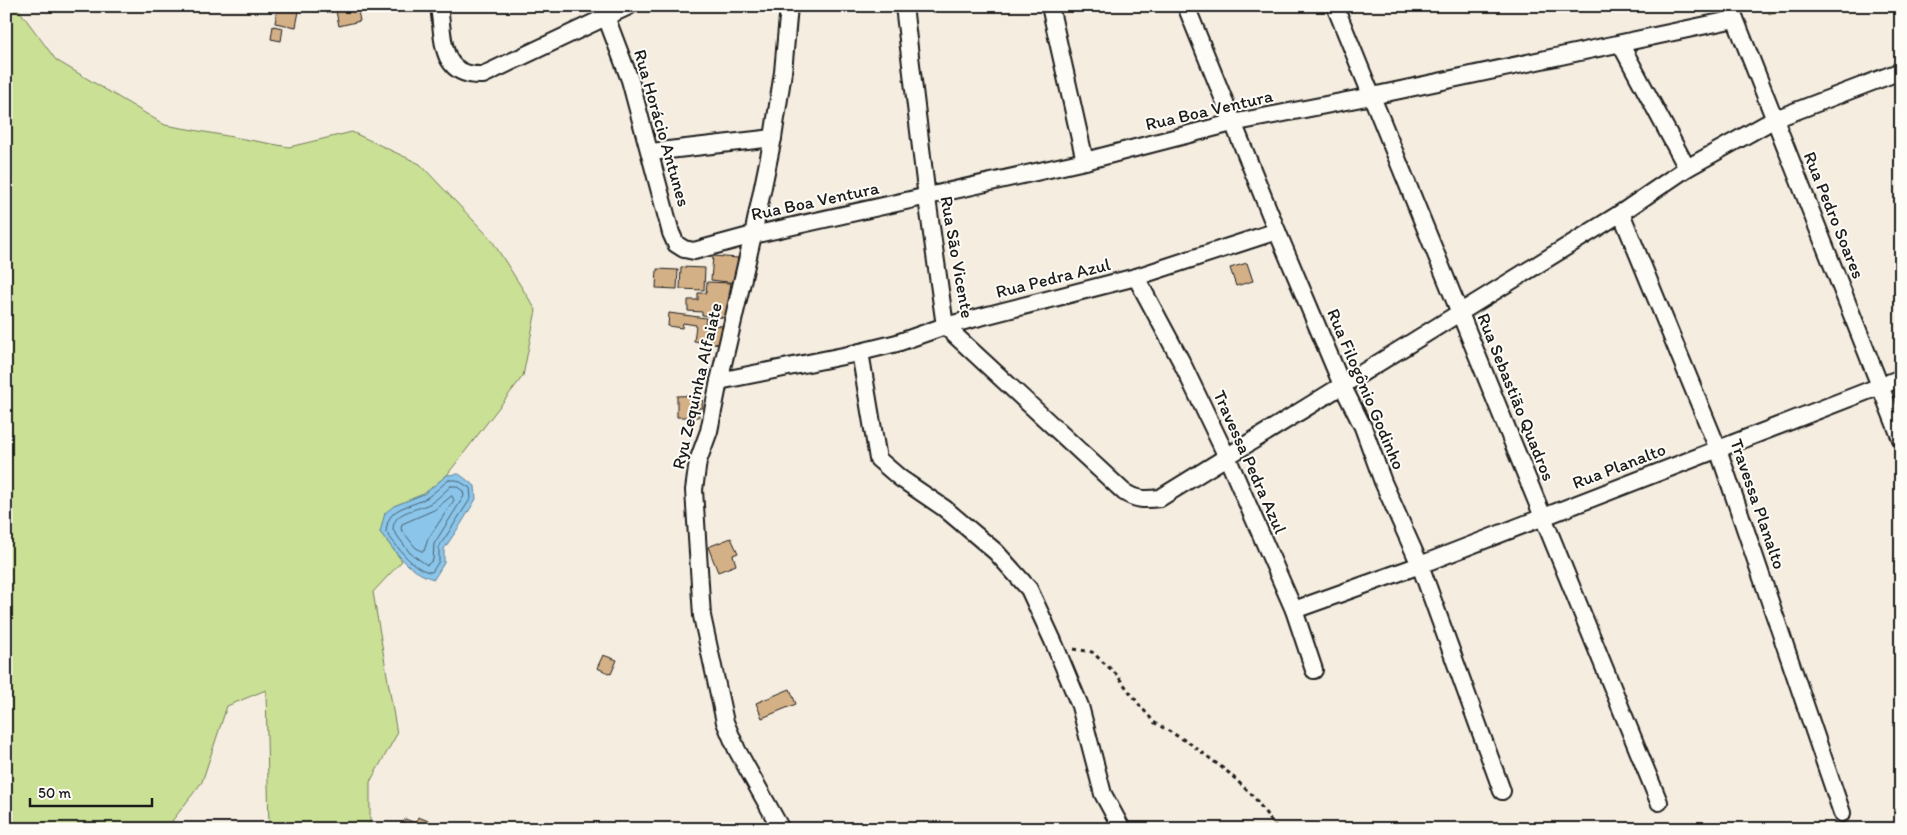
<svg xmlns="http://www.w3.org/2000/svg" width="1907" height="835" font-family="Itim,sans-serif">
	<style>
		.green { fill: #c9e095; stroke: #727e58 }
		.water { fill: #8bc5ea; stroke: #5f8198 }
		.lines { fill: none; stroke-linecap: round; stroke-linejoin: round }
		.shore { stroke: #48606e; stroke-width: 1 }
		.building { fill: #d4b086; stroke: #1c1c1c }
		.street-casing { stroke: #1c1c1c; stroke-width: 20 }
		.path { stroke: #1c1c1c; stroke-width: 3; stroke-dasharray: 4 4; stroke-linecap: butt }
		.street { stroke: #fdfcf7; stroke-width: 16 }
		.labels { text-anchor: middle; dominant-baseline: central; stroke-width: 4; stroke-linejoin: round; paint-order: stroke }
		.street-label { font-size: 18px; fill: #1c1c1c; stroke: #fdfcf7 }
	</style>
	<rect width="100%" height="100%" fill="#f5ede0"/>
	<filter id="ink" filterUnits="userSpaceOnUse"><feTurbulence type="fractalNoise" baseFrequency=".02" numOctaves="2"/><feDisplacementMap in="SourceGraphic" scale="10" xChannelSelector="R" yChannelSelector="G"/><feConvolveMatrix kernelMatrix="1 2 1 2 8 2 1 2 1" color-interpolation-filters="sRGB"/></filter>
	<g filter="url(#ink)">
		<g class="green">
			<path d="M 6,6 L 16,6 L 56,60 L 165,125 L 289,147 L 352,132 L 420,164 L 491,239 L 536,310 L 523,376 L 447,475 L 424,494 L 394,506 L 380,532 L 402,561 L 373,592 L 397,734 L 370,782 L 370,829 L 269,829 L 266,690 L 227,706 L 202,782 L 166,829 L 6,829 Z"/>
			<path d="M 1766,6 L 1795,6 L 1769,14 Z"/>
		</g>
		<path class="water" d="M 459,474 L 475,486 L 476,499 L 461,524 L 444,549 L 444,563 L 434,579 C 409,573 395,551 380,532 L 385,513 L 394,506 L 424,494 L 447,475 Z"/>
		<g class="lines">
			<g class="shore">
				<path d="M 449,480 L 457,480 L 470,488 L 471,498 L 439,547 L 439,561 L 432,572 C 414,572 396,545 386,532 C 388,504 410,509 428,497 C 435,492 442,485 449,480 Z"/>
				<path d="M 451,486 L 456,486 L 463,491 L 464,496 L 434,544 L 433,560 L 427,565 L 410,553 L 393,530 C 393,511 415,511 429,504 C 437,500 444,492 451,486 Z"/>
				<path d="M 452,496 L 454,500 L 428,539 L 424,551 L 421,551 L 415,547 L 401,529 L 402,524 L 434,510 Z"/>
			</g>
		</g>
		<g class="building">
			<path d="M 278,6 L 300,6 L 296,27 L 275,23 Z"/>
			<path d="M 312,6 L 331,6 L 331,8 L 313,12 Z"/>
			<path d="M 335,6 L 357,6 L 360,21 L 339,26 Z"/>
			<path d="M 273,26 L 283,28 L 281,41 L 271,39 Z"/>
			<path d="M 713,256 L 738,258 L 736,283 L 711,280 Z"/>
			<path d="M 1247,263 L 1253,281 L 1236,286 L 1230,268 Z"/>
			<path d="M 681,267 L 705,268 L 704,290 L 680,289 Z"/>
			<path d="M 657,269 L 678,270 L 677,289 L 656,288 Z"/>
			<path d="M 707,282 L 731,283 L 729,295 L 733,296 L 727,318 L 702,315 L 702,312 L 688,311 L 688,300 L 698,300 L 698,293 L 706,293 Z"/>
			<path d="M 669,313 L 706,318 L 705,324 L 722,326 L 719,344 L 694,341 L 696,325 L 683,323 L 682,328 L 668,326 Z"/>
			<path d="M 702,395 L 703,408 L 698,408 L 699,417 L 677,417 L 677,396 Z"/>
			<path d="M 731,538 L 738,553 L 733,555 L 736,565 L 718,572 L 708,547 Z"/>
			<path d="M 603,655 L 617,660 L 611,674 L 597,668 Z"/>
			<path d="M 790,689 L 796,704 L 762,718 L 756,703 Z"/>
			<path d="M 418,817 L 439,825 L 437,829 L 401,829 L 405,819 L 416,823 Z"/>
		</g>
		<g class="lines">
			<g class="street-casing">
				<g id="street">
					<path d="M 439,6 C 444,39 439,77 483,75 L 629,6"/>
					<path d="M 602,6 L 630,80 L 671,233 L 676,244 L 684,249 L 694,251 L 753,235 L 1085,161 L 1232,123 L 1372,96 L 1735,19"/>
					<path d="M 904,6 L 927,198 L 945,326 L 1124,492 C 1136,500 1145,500 1160,498 L 1621,213 L 1687,168 L 1775,119 L 1901,71"/>
					<path d="M 1050,6 L 1085,161"/>
					<path d="M 1186,6 L 1277,231 L 1342,385 L 1363,427 L 1383,482 L 1420,565 L 1502,791"/>
					<path d="M 1335,6 L 1659,802"/>
					<path d="M 1730,6 L 1901,439"/>
					<path d="M 1621,45 L 1687,168"/>
					<path d="M 651,152 L 773,138"/>
					<path d="M 1621,213 L 1718,449 L 1842,813"/>
					<path d="M 1136,277 L 1181,361 L 1227,457 L 1294,610 L 1314,670"/>
					<path d="M 860,352 L 878,459 L 900,478 L 944,508 L 996,552 L 1029,589 L 1053,641 L 1080,706 L 1103,794 L 1122,829"/>
					<path d="M 719,381 L 848,355 L 897,343 L 945,326 L 1136,277 L 1277,231"/>
					<path d="M 1294,610 L 1420,565 L 1901,378"/>
					<path d="M 781,829 L 737,750 L 725,722 L 702,616 L 694,490 L 698,461 L 709,431 L 719,381 L 753,235 L 773,138 L 783,72 L 789,6"/>
				</g>
			</g>
			<path class="path" d="M 1074,649 L 1092,652 L 1116,674 L 1141,707 L 1155,723 L 1191,744 L 1229,773 L 1254,797 L 1277,829"/>
			<use href="#street" class="street"/>
		</g>
	</g>
	<g class="labels">
		<g class="street-label">
			<text transform="translate(1209 110) rotate(-13)">Rua Boa Ventura</text>
			<text transform="translate(662 128) rotate(74)">Rua Horácio Antunes</text>
			<text transform="translate(815 201) rotate(-12)">Rua Boa Ventura</text>
			<text transform="translate(1834 215) rotate(68)">Rua Pedro Soares</text>
			<text transform="translate(957 257) rotate(80)">Rua São Vicente</text>
			<text transform="translate(1053 278) rotate(-14)">Rua Pedra Azul</text>
			<text transform="translate(697 386) rotate(-77)">Ryu Zequinha Alfaiate</text>
			<text transform="translate(1366 389) rotate(67)">Rua Filogônio Godinho</text>
			<text transform="translate(1516 397) rotate(68)">Rua Sebastião Quadros</text>
			<text transform="translate(1250 462) rotate(66)">Travessa Pedra Azul</text>
			<text transform="translate(1619 466) rotate(-21)">Rua Planalto</text>
			<text transform="translate(1758 504) rotate(71)">Travessa Planalto</text>
		</g>
	</g>
	<rect width="1907" height="835" fill="none" stroke="#fdfcf7" stroke-width="25"/>
	<rect x="12" y="12" width="1882" height="810" fill="none" stroke="#1c1c1c" stroke-width="2" filter="url(#ink)"/>
	<path d="M30 798v8h122v-8" fill="none" stroke="#1c1c1c" stroke-width="2.5"/>
	<text x="38" y="798" font-size="15" fill="#1c1c1c" stroke="#fdfcf7" stroke-width="4" paint-order="stroke">50 m</text>
</svg>
